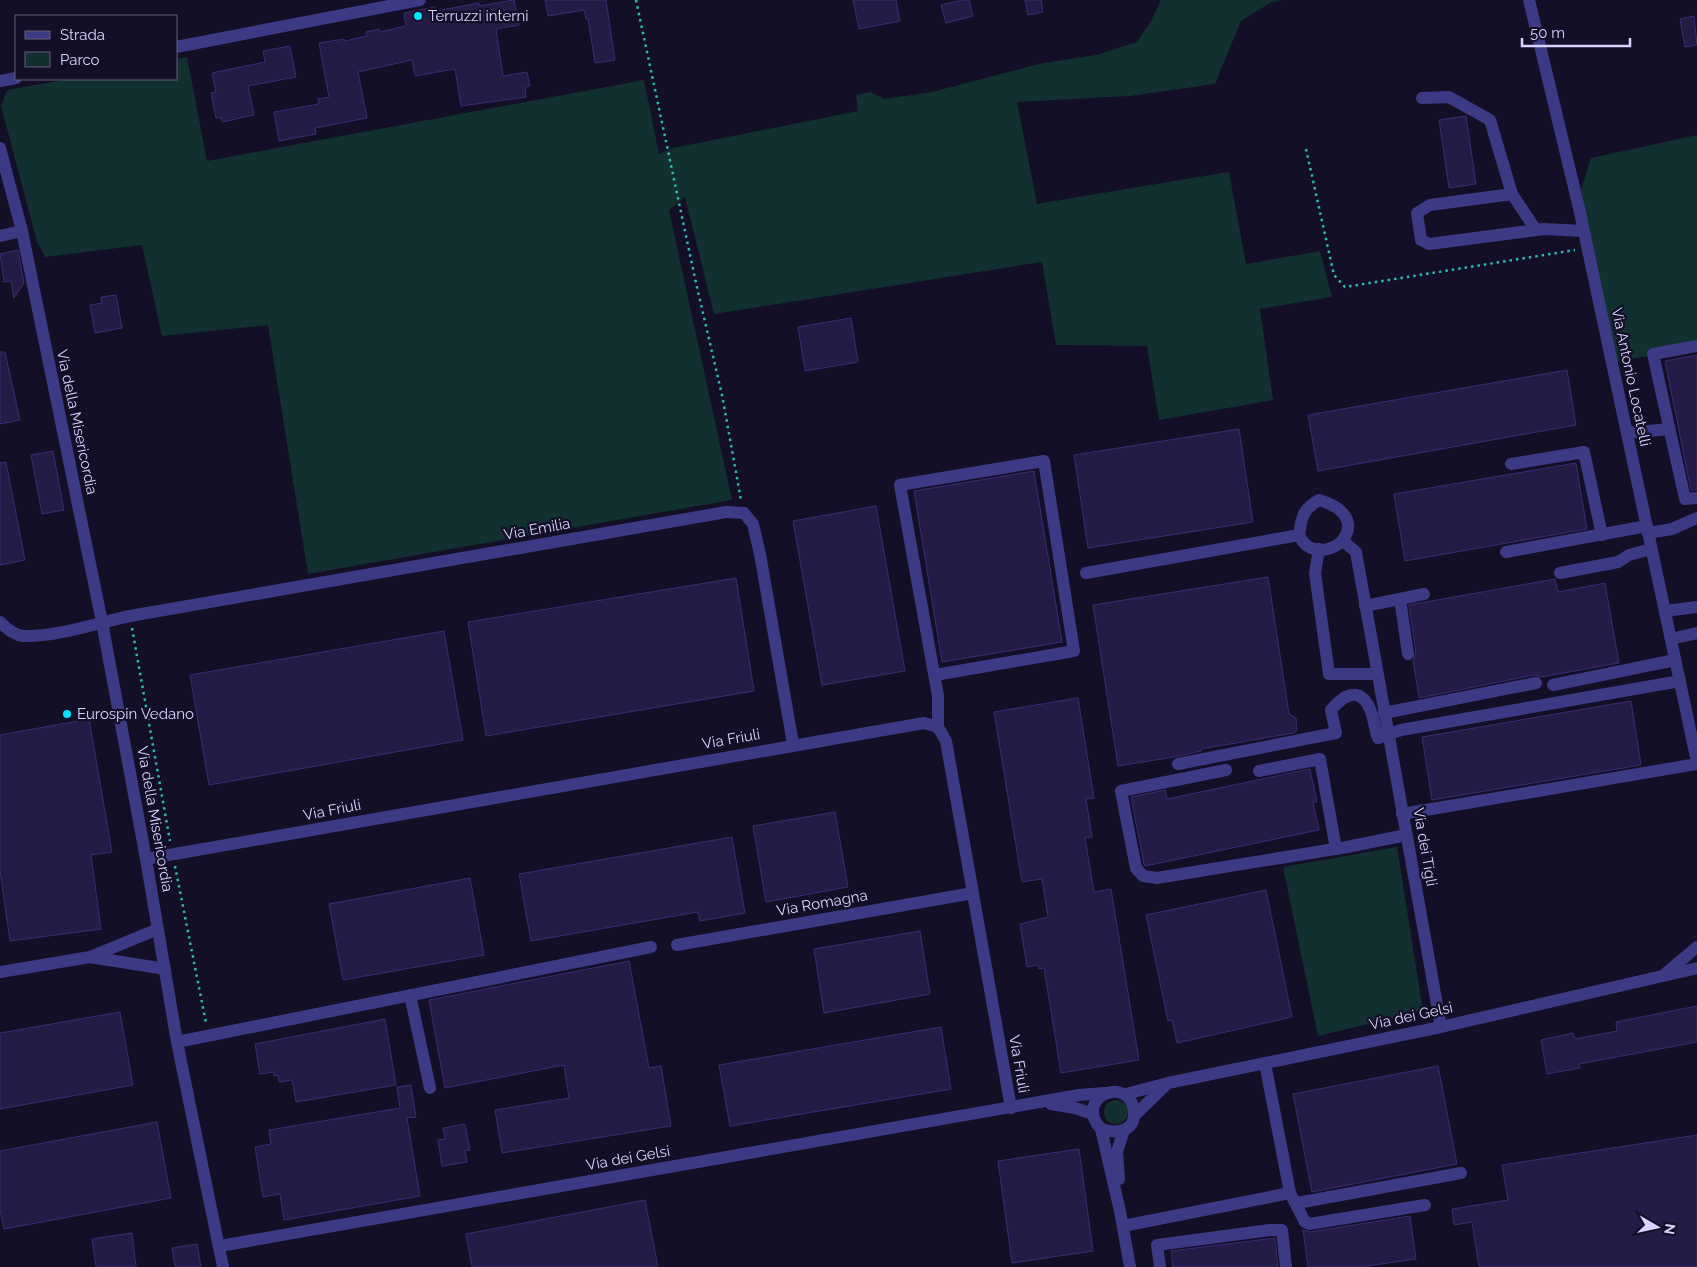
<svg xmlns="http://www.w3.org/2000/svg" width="1697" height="1267" font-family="Raleway,sans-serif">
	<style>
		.green { fill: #12302f }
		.building { fill: #241b47; stroke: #3b2d73 }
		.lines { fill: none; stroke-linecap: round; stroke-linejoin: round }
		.path { stroke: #2fb8b0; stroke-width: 2.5; stroke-dasharray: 2.5 4; stroke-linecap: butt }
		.minor { stroke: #3d3a85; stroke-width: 12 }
		.poi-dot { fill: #00e5ff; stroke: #130f26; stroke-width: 2 }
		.labels { text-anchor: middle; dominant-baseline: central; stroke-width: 4.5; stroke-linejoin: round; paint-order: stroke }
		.poi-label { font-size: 15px; fill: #d9d4ff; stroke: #130f26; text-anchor: start }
		.street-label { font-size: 15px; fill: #d9d4ff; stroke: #130f26 }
	</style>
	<rect width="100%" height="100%" fill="#130f26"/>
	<g class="green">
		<path d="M 1161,0 L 1282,0 L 1270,3 L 1241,21 L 1215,84 L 1130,96 L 1017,102 L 1037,204 L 1229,172 L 1246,264 L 1320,251 L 1332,297 L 1260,309 L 1273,400 L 1159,420 L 1147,346 L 1056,345 L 1042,262 L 714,314 L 685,197 L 669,210 L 732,500 L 308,574 L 268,325 L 162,336 L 142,245 L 45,257 L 37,242 L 1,106 L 7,90 L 70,79 L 176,79 L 176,59 L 187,57 L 207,161 L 644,80 L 659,154 L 673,148 L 858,111 L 856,95 L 871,92 L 884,99 L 932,92 L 1043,63 L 1096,55 L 1137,42 L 1151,21 Z"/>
		<path d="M 1697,135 L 1697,348 L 1618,361 L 1608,336 L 1581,190 L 1591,158 Z"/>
		<path d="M 1397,847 L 1423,1011 L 1318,1036 L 1283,867 Z"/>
		<circle cx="1116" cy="1112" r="12"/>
	</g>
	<g class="building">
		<path d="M 514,0 L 519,25 L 496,29 L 503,76 L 527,72 L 530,86 L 525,87 L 526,97 L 461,106 L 455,69 L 415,76 L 412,60 L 358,72 L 367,118 L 315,128 L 316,134 L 279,141 L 274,112 L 319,104 L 318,99 L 329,97 L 319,43 L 344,39 L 345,41 L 367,36 L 366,32 L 379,29 L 380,32 L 406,26 L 404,13 L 435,7 L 436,11 L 479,3 L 479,6 Z"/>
		<path d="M 545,0 L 606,0 L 615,60 L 595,63 L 588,18 L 586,19 L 584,10 L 548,16 Z"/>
		<path d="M 853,0 L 896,0 L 900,21 L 859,29 Z"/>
		<path d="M 963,0 L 969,0 L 973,16 L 946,23 L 941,5 Z"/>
		<path d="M 1025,0 L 1041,0 L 1043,12 L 1028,15 Z"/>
		<path d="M 1694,16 L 1697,45 L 1685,47 L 1680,19 Z"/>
		<path d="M 290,46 L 296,77 L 248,86 L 254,115 L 222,122 L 221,117 L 216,118 L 211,93 L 216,92 L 212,73 L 265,62 L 263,51 Z"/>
		<path d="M 1466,116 L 1476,184 L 1449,188 L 1439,120 Z"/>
		<path d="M 18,250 L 24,283 L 14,298 L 11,281 L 4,282 L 0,254 Z"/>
		<path d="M 116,295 L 122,328 L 95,333 L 90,305 L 102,303 L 101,297 Z"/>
		<path d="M 851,318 L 858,362 L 805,371 L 798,327 Z"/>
		<path d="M 0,352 L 5,352 L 20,420 L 0,424 Z"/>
		<path d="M 1697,355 L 1697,490 L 1691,490 L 1665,361 Z"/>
		<path d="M 1567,370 L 1576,425 L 1318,471 L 1308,415 Z"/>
		<path d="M 1239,429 L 1253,522 L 1088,548 L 1074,455 Z"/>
		<path d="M 53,451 L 64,510 L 42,514 L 31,455 Z"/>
		<path d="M 6,462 L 25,560 L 0,565 L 0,463 Z"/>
		<path d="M 1576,463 L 1587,529 L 1405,561 L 1394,494 Z"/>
		<path d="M 1034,471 L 1062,642 L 942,662 L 914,491 Z"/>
		<path d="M 876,506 L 905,671 L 822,685 L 793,521 Z"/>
		<path d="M 1268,577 L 1289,714 L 1296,718 L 1297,730 L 1294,733 L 1201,749 L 1201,751 L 1174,757 L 1118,766 L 1093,605 Z"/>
		<path d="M 736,578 L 754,691 L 486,736 L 468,622 Z"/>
		<path d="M 1555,579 L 1558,592 L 1605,583 L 1619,663 L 1541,677 L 1534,675 L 1419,698 L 1413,660 L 1416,653 L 1409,605 Z"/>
		<path d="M 444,631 L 463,740 L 209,785 L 190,675 Z"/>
		<path d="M 1078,698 L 1094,798 L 1086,799 L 1092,837 L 1085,838 L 1094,892 L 1111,889 L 1139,1060 L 1061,1073 L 1044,968 L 1039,969 L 1038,965 L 1027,967 L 1020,924 L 1048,917 L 1042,879 L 1022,882 L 994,712 Z"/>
		<path d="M 1631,701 L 1641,765 L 1432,800 L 1422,737 Z"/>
		<path d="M 89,719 L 112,852 L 91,855 L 101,929 L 10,941 L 0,871 L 0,735 Z"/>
		<path d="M 1310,769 L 1317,802 L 1313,802 L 1319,830 L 1145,866 L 1144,864 L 1131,797 L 1165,790 L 1167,799 Z"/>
		<path d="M 835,812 L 848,887 L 766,902 L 753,826 Z"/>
		<path d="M 732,837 L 745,913 L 700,921 L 698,912 L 531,941 L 519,874 Z"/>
		<path d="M 470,878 L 484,955 L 343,980 L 329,904 Z"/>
		<path d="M 1266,890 L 1292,1017 L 1177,1043 L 1172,1020 L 1168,1021 L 1146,915 Z"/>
		<path d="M 920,931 L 930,994 L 824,1013 L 814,949 Z"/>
		<path d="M 629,961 L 649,1068 L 661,1066 L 671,1126 L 502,1153 L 495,1110 L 569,1098 L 564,1065 L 445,1088 L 429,1000 Z"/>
		<path d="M 1697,1006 L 1697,1042 L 1579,1064 L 1580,1068 L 1547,1074 L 1541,1040 L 1573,1033 L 1575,1039 L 1617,1031 L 1616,1022 Z"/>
		<path d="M 120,1012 L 133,1085 L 0,1109 L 0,1033 Z"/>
		<path d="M 385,1019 L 396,1085 L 296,1102 L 292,1080 L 279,1082 L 278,1075 L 274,1076 L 274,1072 L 260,1074 L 255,1044 Z"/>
		<path d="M 941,1027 L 951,1089 L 730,1126 L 719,1065 Z"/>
		<path d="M 1438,1066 L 1457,1164 L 1312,1192 L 1293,1094 Z"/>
		<path d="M 411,1085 L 416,1117 L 407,1118 L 420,1196 L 284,1220 L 280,1194 L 263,1197 L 255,1147 L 271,1144 L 269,1130 L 400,1108 L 397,1087 Z"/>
		<path d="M 157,1122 L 171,1198 L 4,1229 L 0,1209 L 0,1151 Z"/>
		<path d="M 465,1124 L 470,1150 L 465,1151 L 467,1162 L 442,1166 L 438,1140 L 445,1139 L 443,1128 Z"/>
		<path d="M 1697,1135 L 1697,1267 L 1479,1267 L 1472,1222 L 1454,1225 L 1452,1209 L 1508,1200 L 1502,1165 Z"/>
		<path d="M 1079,1149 L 1093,1251 L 1012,1263 L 998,1161 Z"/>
		<path d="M 645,1200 L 658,1267 L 472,1267 L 466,1234 Z"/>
		<path d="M 1410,1216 L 1416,1259 L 1360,1267 L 1308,1267 L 1303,1230 L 1310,1232 Z"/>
		<path d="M 132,1233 L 136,1267 L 96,1267 L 92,1239 Z"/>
		<path d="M 1275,1238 L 1278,1267 L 1173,1267 L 1171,1251 Z"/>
		<path d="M 197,1244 L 201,1267 L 175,1267 L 172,1248 Z"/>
	</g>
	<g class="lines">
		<g class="path">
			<path d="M 636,0 L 696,283 L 722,395 L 741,500"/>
			<path d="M 1306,149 L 1334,275 L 1345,287 L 1575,250"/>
			<path d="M 132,628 L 170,841"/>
			<path d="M 175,866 L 206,1023"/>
		</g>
		<g class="minor">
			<path d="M 1529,0 L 1579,208 L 1697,762"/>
			<path d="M 176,47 L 420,0"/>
			<path d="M 0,81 L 16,78"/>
			<path d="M 1422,98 L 1449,97 L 1490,120 L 1512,194"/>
			<path d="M 0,148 L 22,231 L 102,622 L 146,859 L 177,1042 L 223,1267"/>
			<path d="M 1536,230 L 1512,194 L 1430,205 L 1417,213 L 1421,240 L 1429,244 L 1544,229 L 1583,231"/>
			<path d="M 0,236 L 22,231"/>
			<path d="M 1697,346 L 1653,354 L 1685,499 L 1697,498"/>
			<path d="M 1627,433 L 1669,429"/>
			<path d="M 1511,464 L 1584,452 L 1602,535"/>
			<path d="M 1319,500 C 1375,516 1338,562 1309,547 C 1305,545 1301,539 1299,535 C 1302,517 1302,510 1319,500 Z"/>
			<path d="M 1648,533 L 1672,529 L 1697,518"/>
			<path d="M 1343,541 L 1356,552 L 1441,1027"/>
			<path d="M 1319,549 L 1315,573 L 1329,674 L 1376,674"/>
			<path d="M 1506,552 L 1647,526"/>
			<path d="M 1086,573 L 1299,535"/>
			<path d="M 1560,573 L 1618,562 L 1629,555 L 1651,549"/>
			<path d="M 1400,599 L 1408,654"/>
			<path d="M 1365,606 L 1424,594"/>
			<path d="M 1665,611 L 1697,607"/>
			<path d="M 0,622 C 6,628 14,635 23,636 C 58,637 96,623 130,616 L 726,512 L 744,513 L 753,524 L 760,554 L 793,744"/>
			<path d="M 1671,639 L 1697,633"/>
			<path d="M 935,675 L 1074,651 L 1044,461 L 900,485 L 938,696 L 938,727"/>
			<path d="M 1553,685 L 1675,660"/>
			<path d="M 1384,713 L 1536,683"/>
			<path d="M 1178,764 L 1336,733 L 1331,710 C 1342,697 1358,685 1369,707 C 1374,716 1374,728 1378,738 L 1401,730 L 1680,681"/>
			<path d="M 1226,770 L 1121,791 L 1136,868 L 1143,876 L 1157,878 L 1347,847 L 1406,835"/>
			<path d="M 1259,771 L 1320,759 L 1336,849"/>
			<path d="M 1402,814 L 1697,764"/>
			<path d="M 146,859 L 924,723 L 938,727 L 946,741 L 1011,1108"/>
			<path d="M 677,945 L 973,893"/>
			<path d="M 90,957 L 165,969"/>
			<path d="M 0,972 L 90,957 L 158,929"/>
			<path d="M 1666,973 L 1697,947"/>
			<path d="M 410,995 L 430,1088"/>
			<path d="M 177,1042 L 651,947"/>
			<path d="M 1265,1063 L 1290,1193"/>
			<path d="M 1126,1094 L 1168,1083 L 1441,1027 L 1697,968"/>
			<path d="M 1051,1104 L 1075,1108 L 1093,1114"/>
			<path d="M 1134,1116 L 1167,1084"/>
			<path d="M 1101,1129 C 1115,1134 1136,1132 1134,1112 C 1130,1073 1072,1097 1101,1129 L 1120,1211 L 1130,1267"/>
			<path d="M 1119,1179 L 1117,1152 L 1124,1130"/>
			<path d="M 1297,1203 L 1461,1173"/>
			<path d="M 1123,1226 L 1290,1193 L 1305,1222 L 1309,1224 L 1425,1205"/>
			<path d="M 220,1246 L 1079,1095 L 1105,1093"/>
			<path d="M 1160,1267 L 1157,1245 L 1270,1230 L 1282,1230 L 1286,1267"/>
		</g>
	</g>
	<g class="poi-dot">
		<circle cx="418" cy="16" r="5"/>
		<circle cx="67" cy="714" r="5"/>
	</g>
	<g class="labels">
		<g class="poi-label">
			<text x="428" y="16">Terruzzi interni</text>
			<text x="77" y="714">Eurospin Vedano</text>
		</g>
		<g class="street-label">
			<text transform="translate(1631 377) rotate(78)">Via Antonio Locatelli</text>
			<text transform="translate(77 422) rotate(78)">Via della Misericordia</text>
			<text transform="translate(537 529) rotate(-10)">Via Emilia</text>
			<text transform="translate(731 739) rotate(-10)">Via Friuli</text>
			<text transform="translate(332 810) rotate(-11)">Via Friuli</text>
			<text transform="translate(155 819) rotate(80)">Via della Misericordia</text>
			<text transform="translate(1425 847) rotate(80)">Via dei Tigli</text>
			<text transform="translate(822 903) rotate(-10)">Via Romagna</text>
			<text transform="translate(1411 1016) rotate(-12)">Via dei Gelsi</text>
			<text transform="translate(1019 1064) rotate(80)">Via Friuli</text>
			<text transform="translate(628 1158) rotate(-10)">Via dei Gelsi</text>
		</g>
	</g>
	<rect x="15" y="15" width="162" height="65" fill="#130f26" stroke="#625e7d"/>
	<rect x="25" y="31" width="25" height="8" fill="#3d3a85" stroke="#625e7d"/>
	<text x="60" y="40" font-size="15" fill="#d9d4ff">Strada</text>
	<rect x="25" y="52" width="25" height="15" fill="#12302f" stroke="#625e7d"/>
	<text x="60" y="65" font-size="15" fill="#d9d4ff">Parco</text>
	<g transform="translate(1657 1227) rotate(99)" stroke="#130f26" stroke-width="4" paint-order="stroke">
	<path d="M0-4L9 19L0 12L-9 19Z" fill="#d9d4ff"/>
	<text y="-8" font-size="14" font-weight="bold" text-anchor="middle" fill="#d9d4ff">N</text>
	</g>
	<path d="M1522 38v8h108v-8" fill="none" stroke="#d9d4ff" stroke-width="2.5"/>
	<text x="1530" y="38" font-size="15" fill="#d9d4ff" stroke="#130f26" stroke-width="4" paint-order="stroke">50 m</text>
</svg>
